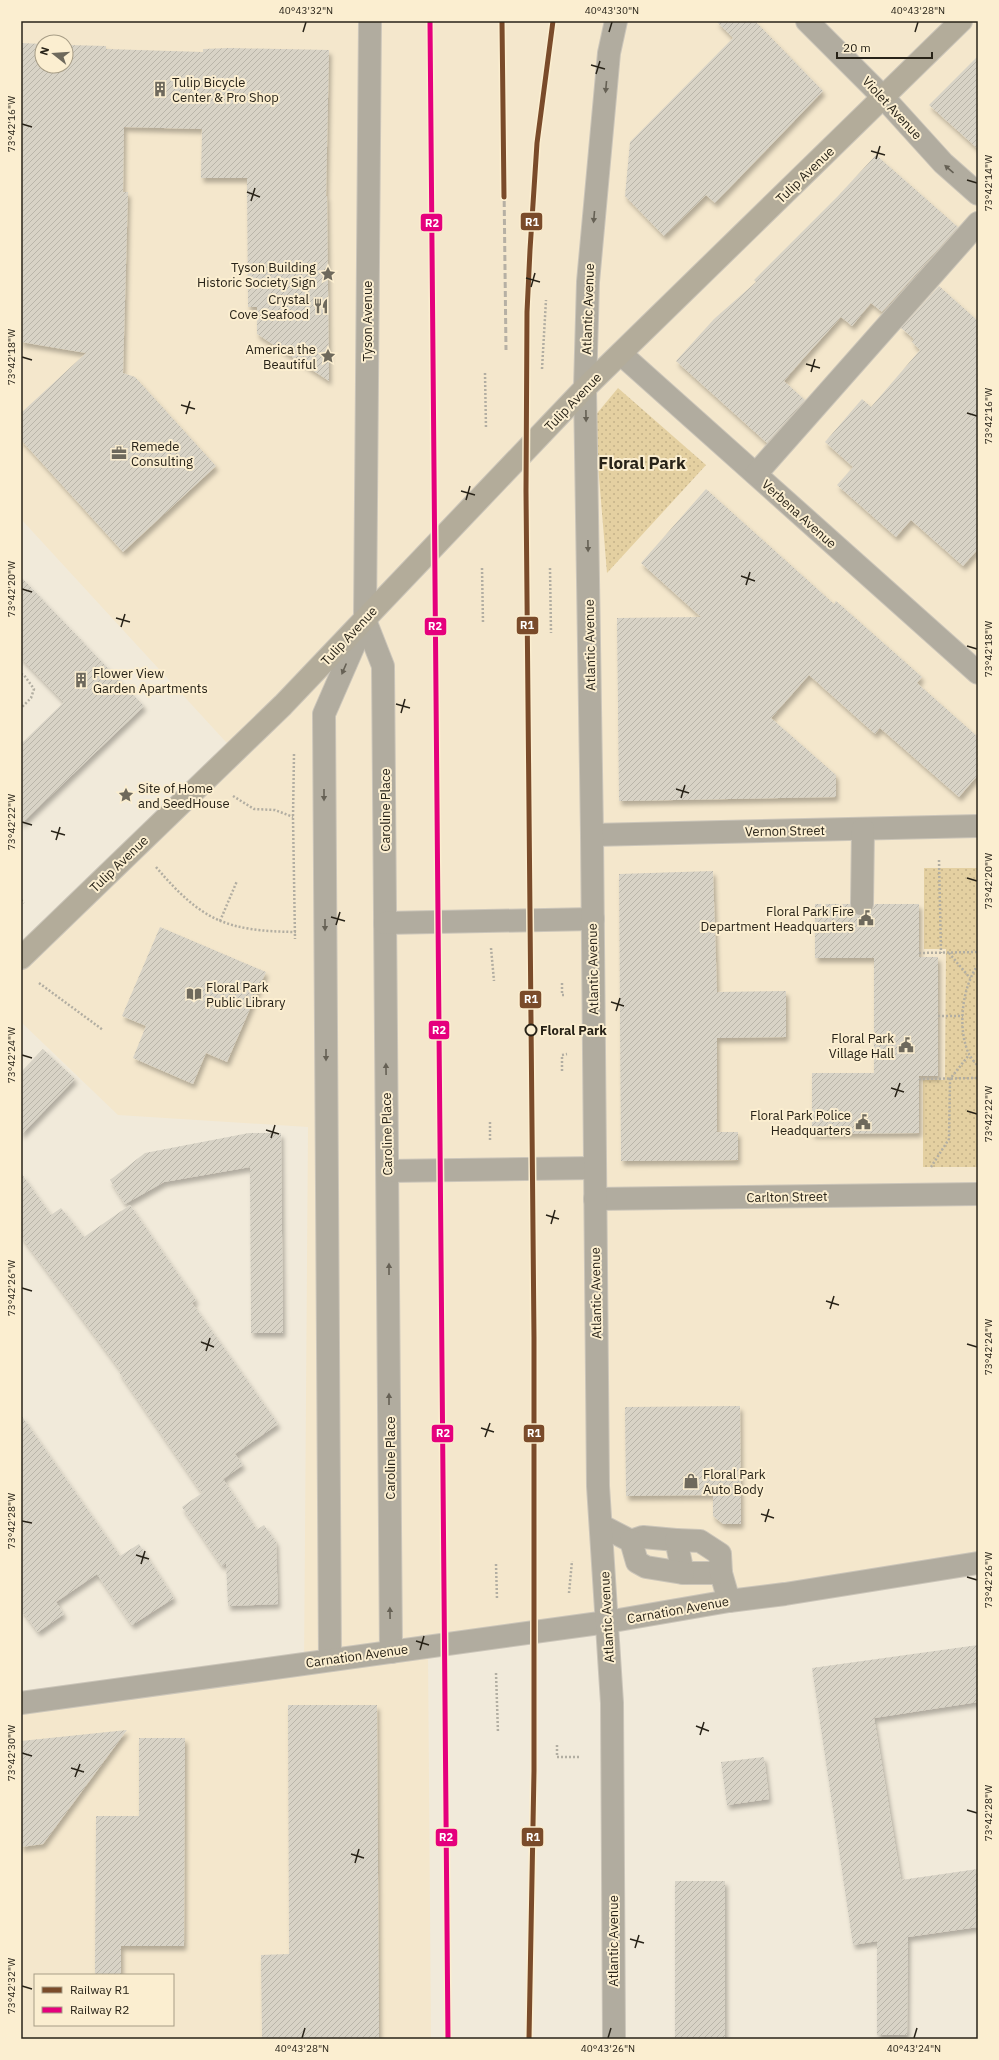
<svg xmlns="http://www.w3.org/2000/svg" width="999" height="2060" font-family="'IBM Plex Sans',sans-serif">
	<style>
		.built { fill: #f4e7cc; fill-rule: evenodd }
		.grass { fill: url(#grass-dots) }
		.building { fill: url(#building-hatch); filter: url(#shadow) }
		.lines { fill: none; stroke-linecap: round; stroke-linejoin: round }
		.minor-casing { stroke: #cbc5b9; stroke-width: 24 }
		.major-casing { stroke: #cbc5b9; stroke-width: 24 }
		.path { stroke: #b2aea2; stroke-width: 2.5; stroke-dasharray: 2 2; stroke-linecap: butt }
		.minor { stroke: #b1ac9f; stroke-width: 22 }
		.major { stroke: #b3ac9a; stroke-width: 22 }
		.rail { stroke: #b6b0a4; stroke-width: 3; stroke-dasharray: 6 3; stroke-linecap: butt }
		.rail-1-casing { stroke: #fbeed0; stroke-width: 8 }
		.rail-2-casing { stroke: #fbeed0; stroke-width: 8 }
		.rail-1 { stroke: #7a4b2a; stroke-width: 5 }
		.rail-2 { stroke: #e5007d; stroke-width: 5 }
		.oneway { fill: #666155 }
		.ticks { fill: none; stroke: #282318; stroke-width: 1.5 }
		.stop-dot { fill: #fbeed0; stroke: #282318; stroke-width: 2 }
		.labels { text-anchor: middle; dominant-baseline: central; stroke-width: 4; stroke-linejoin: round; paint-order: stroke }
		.poi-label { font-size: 13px; fill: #282318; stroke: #fbeed0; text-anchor: start }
		.street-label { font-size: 13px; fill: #282318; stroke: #fbeed0 }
		.stop-label { font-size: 13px; font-weight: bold; fill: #282318; stroke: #fbeed0; text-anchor: start }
		.district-label { font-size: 17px; font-weight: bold; fill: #282318; stroke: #fbeed0 }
		.line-badge { stroke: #fbeed0; stroke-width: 1.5 }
		.badge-label { font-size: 11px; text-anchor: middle; font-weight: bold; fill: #fff }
		.neatline { fill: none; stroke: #282318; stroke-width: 1.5 }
		.ticks-label { font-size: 10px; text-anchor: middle; fill: #282318 }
	</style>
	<defs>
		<pattern id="grass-dots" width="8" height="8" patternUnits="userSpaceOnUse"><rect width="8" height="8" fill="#e4d0a1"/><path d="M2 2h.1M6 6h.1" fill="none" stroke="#c4b28a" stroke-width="1.8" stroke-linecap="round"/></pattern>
		<pattern id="building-hatch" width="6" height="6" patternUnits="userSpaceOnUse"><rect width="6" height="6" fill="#d8d3c6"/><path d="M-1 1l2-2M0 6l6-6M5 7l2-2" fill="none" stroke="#b9b5a9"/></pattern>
		<filter id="shadow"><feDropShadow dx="2.5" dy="4.5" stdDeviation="2" flood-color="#0004"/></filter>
	</defs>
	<rect width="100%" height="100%" fill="#f1eada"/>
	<path class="built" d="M 21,21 L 978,21 L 978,1559 L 428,1654 L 431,2039 L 21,2039 L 21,1708 L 304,1672 L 308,1127 L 118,1115 L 21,1022 L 21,965 L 237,754 L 21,519 ZM 42,42 L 66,42 L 66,66 L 42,66 ZM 35,1975 L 173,1975 L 173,2025 L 35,2025 Z"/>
	<g class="grass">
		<path d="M 618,388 L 706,465 L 607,573 L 594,417 Z"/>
		<path d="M 924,868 L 978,868 L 978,1167 L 923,1167 L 923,1080 L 945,1080 L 946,949 L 924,949 Z"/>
	</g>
	<g class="building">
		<path d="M 716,21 L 755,21 L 823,91 L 715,203 L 706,195 L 664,236 L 625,196 L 630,142 L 733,38 Z"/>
		<path d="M 21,43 L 42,44 L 42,66 L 66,66 L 66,45 L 106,46 L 106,49 L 203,52 L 203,49 L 229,48 L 329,50 L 326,196 L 327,196 L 329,381 L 257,334 L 257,307 L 248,307 L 247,178 L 201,178 L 202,129 L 124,127 L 123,192 L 128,192 L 123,373 L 135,377 L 216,466 L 123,552 L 21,440 L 21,413 L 86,353 L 21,342 Z"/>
		<path d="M 978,56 L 978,149 L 929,105 Z"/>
		<path d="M 876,155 L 958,227 L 882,312 L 871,303 L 852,326 L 841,317 L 802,360 L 784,381 L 805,400 L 767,443 L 676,361 L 714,319 L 756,282 L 754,280 L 837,197 Z"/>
		<path d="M 939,286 L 978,321 L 978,549 L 963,566 L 911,520 L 896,537 L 837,485 L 853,467 L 825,442 L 862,399 L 871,407 L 920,350 L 912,342 L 914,339 L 901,328 Z"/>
		<path d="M 706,489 L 834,604 L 836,601 L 922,677 L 917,683 L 978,737 L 978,775 L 959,797 L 880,728 L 875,734 L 809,675 L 771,718 L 836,775 L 836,797 L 619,801 L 617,618 L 701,617 L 641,563 Z"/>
		<path d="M 21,577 L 144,706 L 21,824 L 21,744 L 64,702 L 21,658 Z"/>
		<path d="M 713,871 L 717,992 L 786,991 L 786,1037 L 717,1038 L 717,1132 L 738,1132 L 738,1160 L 621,1161 L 619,874 Z"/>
		<path d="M 815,904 L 850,904 L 851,910 L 855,914 L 862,916 L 868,915 L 872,911 L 875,904 L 919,904 L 919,957 L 938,957 L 938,1076 L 919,1076 L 919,1133 L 812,1134 L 812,1073 L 874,1073 L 874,958 L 815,958 Z"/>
		<path d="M 160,927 L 266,972 L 227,1062 L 206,1053 L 193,1084 L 133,1058 L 146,1026 L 122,1016 Z"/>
		<path d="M 43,1049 L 75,1079 L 21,1135 L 21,1072 Z"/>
		<path d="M 249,1133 L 281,1133 L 283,1333 L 251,1333 L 250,1167 L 164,1182 L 125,1204 L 110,1180 L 145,1153 Z"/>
		<path d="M 21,1173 L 51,1215 L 61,1208 L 84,1237 L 130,1205 L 196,1300 L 192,1303 L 278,1424 L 235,1454 L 243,1465 L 223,1479 L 257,1530 L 264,1525 L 276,1542 L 278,1604 L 228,1606 L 226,1563 L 222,1566 L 182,1507 L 202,1493 L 119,1372 L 121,1371 L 21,1236 Z"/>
		<path d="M 740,1406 L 741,1524 L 723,1524 L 713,1516 L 713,1495 L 626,1496 L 625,1407 Z"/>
		<path d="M 21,1415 L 120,1556 L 139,1544 L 174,1598 L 132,1625 L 97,1574 L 56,1602 L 64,1614 L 38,1632 L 21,1609 Z"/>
		<path d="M 978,1645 L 978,1702 L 874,1718 L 901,1880 L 978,1869 L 978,1927 L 908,1937 L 907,2035 L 877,2035 L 877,1941 L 853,1945 L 812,1668 Z"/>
		<path d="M 288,1705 L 377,1705 L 379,2039 L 262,2039 L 261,1955 L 289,1954 Z"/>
		<path d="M 127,1730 L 43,1844 L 21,1847 L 21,1741 Z"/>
		<path d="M 139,1738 L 185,1738 L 184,1946 L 121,1946 L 121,1975 L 95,1975 L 96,1816 L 139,1816 Z"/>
		<path d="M 764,1757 L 769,1799 L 727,1805 L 721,1762 Z"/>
		<rect x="675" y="1881" width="50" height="158"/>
	</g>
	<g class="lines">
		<g class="minor-casing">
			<g id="minor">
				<path d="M 807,21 L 884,98 L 943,163 L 978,194"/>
				<path d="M 621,354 L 978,673"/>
				<path d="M 756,474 L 978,223"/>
				<path d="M 365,620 L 383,666 L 391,1652"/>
				<path d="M 592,835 L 978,826"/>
				<path d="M 862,904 L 863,829"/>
				<path d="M 385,923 L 593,919"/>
				<path d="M 388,1171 L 595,1168"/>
				<path d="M 595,1199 L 978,1194"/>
				<path d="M 602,1526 L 631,1541 L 643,1537 L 676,1540 L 683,1573 L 721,1573 L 729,1601"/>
				<path d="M 676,1540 L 700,1541 L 720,1554 L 721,1573"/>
				<path d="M 631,1541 L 637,1562 L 646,1567 L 683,1573"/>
				<path d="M 330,1660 L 324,714 L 365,620 L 370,21"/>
				<path d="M 21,1703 L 607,1622 L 729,1601 L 785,1594 L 978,1563"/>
				<path d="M 614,2039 L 612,1703 L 598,1486 L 592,835 L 585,388 L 588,282 L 609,53 L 616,21"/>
			</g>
		</g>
		<g class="major-casing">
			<path id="major" d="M 21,958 L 283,705 L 585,388 L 961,21"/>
		</g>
		<g class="path">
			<path d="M 542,369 L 546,300"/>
			<path d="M 485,373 L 486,429"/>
			<path d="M 482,568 L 483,623"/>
			<path d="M 550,568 L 551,633"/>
			<path d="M 21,674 L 24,675 L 34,689 L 31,698 L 21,708"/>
			<path d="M 294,754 L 293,817 L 295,939"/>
			<path d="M 233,796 L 254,809 L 275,810 L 293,817"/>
			<path d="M 939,860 L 941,953"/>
			<path d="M 156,867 C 202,921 226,931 296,932"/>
			<path d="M 21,900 L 24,903"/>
			<path d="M 220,921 L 237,881"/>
			<path d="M 491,948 L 494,981"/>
			<path d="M 919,953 L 978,952"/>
			<path d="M 949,953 L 970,978"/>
			<path d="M 978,965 C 962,987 957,1029 969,1054 C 971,1058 975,1063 978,1066"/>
			<path d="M 39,983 L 103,1030"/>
			<path d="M 562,983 L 562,995 L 565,995"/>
			<path d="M 938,1016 L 963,1016"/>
			<path d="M 562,1071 L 562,1055 L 567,1054"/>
			<path d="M 919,1079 L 978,1078"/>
			<path d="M 490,1122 L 490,1142"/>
			<path d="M 931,1167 L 949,1139 L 950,1079 L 969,1055"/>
			<path d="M 496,1564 L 497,1599"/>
			<path d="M 569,1593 L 572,1561"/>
			<path d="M 496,1673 L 498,1733"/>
			<path d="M 557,1745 L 557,1757 L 581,1757"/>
		</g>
		<use href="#minor" class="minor"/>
		<use href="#major" class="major"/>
		<g class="rail">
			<path d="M 430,21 L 431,61"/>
			<path d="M 502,21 L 506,350"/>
			<path d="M 534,1771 L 534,1573"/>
		</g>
		<g class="rail-1-casing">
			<g id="rail-1">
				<path d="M 502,21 L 504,197"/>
				<path d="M 529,2039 L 534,1771 L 534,1337 L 526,491 L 527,312 L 530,250 L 537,143 L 553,21"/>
			</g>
		</g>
		<g class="rail-2-casing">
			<path id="rail-2" d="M 430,21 L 448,2039"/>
		</g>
		<use href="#rail-1" class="rail-1"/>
		<use href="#rail-2" class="rail-2"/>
	</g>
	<defs><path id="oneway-solid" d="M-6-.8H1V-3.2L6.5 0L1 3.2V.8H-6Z"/></defs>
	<g class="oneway">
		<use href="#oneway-solid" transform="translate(606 87) rotate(95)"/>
		<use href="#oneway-solid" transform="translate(949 169) rotate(-139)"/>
		<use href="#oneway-solid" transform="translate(594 217) rotate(95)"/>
		<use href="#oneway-solid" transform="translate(586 416) rotate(89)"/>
		<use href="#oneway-solid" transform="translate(588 546) rotate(89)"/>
		<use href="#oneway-solid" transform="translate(344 669) rotate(113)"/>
		<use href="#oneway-solid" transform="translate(324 795) rotate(90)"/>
		<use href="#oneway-solid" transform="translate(325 925) rotate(90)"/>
		<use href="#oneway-solid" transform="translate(326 1055) rotate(90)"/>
		<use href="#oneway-solid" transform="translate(386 1069) rotate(-91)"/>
		<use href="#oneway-solid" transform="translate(389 1269) rotate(-90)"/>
		<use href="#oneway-solid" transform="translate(389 1399) rotate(-90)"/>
		<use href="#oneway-solid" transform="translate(390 1613) rotate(-91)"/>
	</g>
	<path class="ticks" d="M 303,32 L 306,22M 609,32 L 612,22M 915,32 L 918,22M 591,65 L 605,69M 596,74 L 600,61M 22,124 L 32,127M 871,151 L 885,155M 876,159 L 880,146M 967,180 L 977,183M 247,192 L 260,197M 251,201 L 255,188M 526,278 L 540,282M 531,287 L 535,273M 22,357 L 32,360M 806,364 L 820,368M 811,372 L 815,359M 181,405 L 195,409M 967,413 L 977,416M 186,414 L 190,401M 461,491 L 475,495M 466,500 L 470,486M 741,576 L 755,581M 746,585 L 750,572M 22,589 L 32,592M 116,618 L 130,622M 121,627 L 125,614M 967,646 L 977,649M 396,704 L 410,708M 401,713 L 405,699M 676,789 L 689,793M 681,798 L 685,785M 22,822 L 32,825M 51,831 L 65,835M 56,840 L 60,827M 967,878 L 977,881M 331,917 L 345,921M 336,925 L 340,912M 611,1002 L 624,1006M 616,1011 L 620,998M 22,1055 L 32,1058M 891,1088 L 904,1092M 895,1097 L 900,1083M 967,1111 L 977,1114M 266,1130 L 279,1134M 271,1138 L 275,1125M 546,1215 L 559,1219M 551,1224 L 555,1210M 22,1288 L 32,1291M 826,1301 L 839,1305M 830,1309 L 834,1296M 201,1342 L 214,1347M 967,1344 L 977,1347M 206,1351 L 210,1338M 481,1428 L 494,1432M 485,1437 L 490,1423M 761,1514 L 774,1518M 22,1521 L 32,1523M 765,1522 L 769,1509M 136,1555 L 149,1559M 141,1564 L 145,1551M 967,1577 L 977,1580M 416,1641 L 429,1645M 420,1650 L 424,1636M 696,1726 L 709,1731M 700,1735 L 704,1722M 22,1753 L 32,1756M 71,1768 L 84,1772M 75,1777 L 80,1764M 967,1810 L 977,1813M 351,1854 L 364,1858M 355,1863 L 359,1849M 630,1939 L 644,1943M 635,1948 L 639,1935M 22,1986 L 32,1989M 302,2038 L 305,2028M 608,2038 L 611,2028M 914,2038 L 917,2028"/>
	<defs>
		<g id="building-bare" transform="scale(1.2)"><path d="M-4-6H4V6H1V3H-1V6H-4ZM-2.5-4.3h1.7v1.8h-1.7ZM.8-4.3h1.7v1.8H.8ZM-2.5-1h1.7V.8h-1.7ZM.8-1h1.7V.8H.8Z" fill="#6e695c" stroke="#fbeed0" stroke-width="2.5" paint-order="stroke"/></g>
		<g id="sight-bare" transform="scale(1.2)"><path d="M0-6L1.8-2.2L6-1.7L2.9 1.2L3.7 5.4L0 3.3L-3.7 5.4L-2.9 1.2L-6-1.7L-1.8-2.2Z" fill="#6e695c" stroke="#fbeed0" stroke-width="2.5" paint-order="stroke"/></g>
		<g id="restaurant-bare" transform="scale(1.2)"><path d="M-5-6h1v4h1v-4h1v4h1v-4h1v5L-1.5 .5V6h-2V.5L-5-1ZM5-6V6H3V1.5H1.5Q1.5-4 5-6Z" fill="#6e695c" stroke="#fbeed0" stroke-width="2.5" paint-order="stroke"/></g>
		<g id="office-bare" transform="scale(1.2)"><path d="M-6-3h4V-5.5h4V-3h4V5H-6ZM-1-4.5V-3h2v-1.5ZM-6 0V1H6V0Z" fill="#6e695c" stroke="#fbeed0" stroke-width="2.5" paint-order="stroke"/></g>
		<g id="civic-bare" transform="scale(1.2)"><path d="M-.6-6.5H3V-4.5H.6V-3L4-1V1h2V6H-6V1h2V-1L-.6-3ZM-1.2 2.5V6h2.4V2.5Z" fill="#6e695c" stroke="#fbeed0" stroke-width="2.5" paint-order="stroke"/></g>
		<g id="library-bare" transform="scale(1.2)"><path d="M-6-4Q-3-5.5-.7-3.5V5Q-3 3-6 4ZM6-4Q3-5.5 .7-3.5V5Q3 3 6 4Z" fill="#6e695c" stroke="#fbeed0" stroke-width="2.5" paint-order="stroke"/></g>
		<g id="shop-bare" transform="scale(1.2)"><path d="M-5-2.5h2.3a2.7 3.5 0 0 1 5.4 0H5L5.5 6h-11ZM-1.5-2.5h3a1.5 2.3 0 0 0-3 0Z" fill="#6e695c" stroke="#fbeed0" stroke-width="2.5" paint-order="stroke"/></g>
	</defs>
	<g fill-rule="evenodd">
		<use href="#building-bare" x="160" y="89"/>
		<use href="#sight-bare" x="328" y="274"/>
		<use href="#restaurant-bare" x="321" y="306"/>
		<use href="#sight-bare" x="328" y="356"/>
		<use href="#office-bare" x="119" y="453"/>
		<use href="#building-bare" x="81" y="680"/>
		<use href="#sight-bare" x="126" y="795"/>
		<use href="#civic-bare" x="866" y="918"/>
		<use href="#library-bare" x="194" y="994"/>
		<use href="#civic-bare" x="906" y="1045"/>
		<use href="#civic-bare" x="863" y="1122"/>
		<use href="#shop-bare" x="691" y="1481"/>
	</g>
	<circle class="stop-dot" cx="531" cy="1030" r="5.5"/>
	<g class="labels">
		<g class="poi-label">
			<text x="172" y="82">Tulip Bicycle<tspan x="172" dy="15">Center &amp; Pro Shop</tspan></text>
			<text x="316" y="267" text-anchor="end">Tyson Building<tspan x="316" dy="15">Historic Society Sign</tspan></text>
			<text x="309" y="299" text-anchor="end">Crystal<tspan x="309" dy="15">Cove Seafood</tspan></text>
			<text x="316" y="349" text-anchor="end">America the<tspan x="316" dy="15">Beautiful</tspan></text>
			<text x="131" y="446">Remede<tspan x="131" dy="15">Consulting</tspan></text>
			<text x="93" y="673">Flower View<tspan x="93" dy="15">Garden Apartments</tspan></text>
			<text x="138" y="788">Site of Home<tspan x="138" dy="15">and SeedHouse</tspan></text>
			<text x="854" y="911" text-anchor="end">Floral Park Fire<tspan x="854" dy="15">Department Headquarters</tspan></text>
			<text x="206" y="987">Floral Park<tspan x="206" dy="15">Public Library</tspan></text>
			<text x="894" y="1038" text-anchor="end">Floral Park<tspan x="894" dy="15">Village Hall</tspan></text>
			<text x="851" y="1115" text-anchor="end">Floral Park Police<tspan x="851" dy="15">Headquarters</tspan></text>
			<text x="703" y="1474">Floral Park<tspan x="703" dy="15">Auto Body</tspan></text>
		</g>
		<g class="street-label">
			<text transform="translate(892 108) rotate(47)">Violet Avenue</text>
			<text transform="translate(805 175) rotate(-44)">Tulip Avenue</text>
			<text transform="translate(588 309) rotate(-88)">Atlantic Avenue</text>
			<text transform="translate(367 321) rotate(-90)">Tyson Avenue</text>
			<text transform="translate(573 402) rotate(-46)">Tulip Avenue</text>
			<text transform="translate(799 514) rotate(42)">Verbena Avenue</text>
			<text transform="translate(349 636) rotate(-47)">Tulip Avenue</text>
			<text transform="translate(590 645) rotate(-91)">Atlantic Avenue</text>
			<text transform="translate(385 810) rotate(-90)">Caroline Place</text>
			<text transform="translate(785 831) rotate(-1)">Vernon Street</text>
			<text transform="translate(119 864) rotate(-44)">Tulip Avenue</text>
			<text transform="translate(593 969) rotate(-91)">Atlantic Avenue</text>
			<text transform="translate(387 1134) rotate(-91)">Caroline Place</text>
			<text transform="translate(787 1197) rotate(-1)">Carlton Street</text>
			<text transform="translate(596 1293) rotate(-91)">Atlantic Avenue</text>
			<text transform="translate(390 1458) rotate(-90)">Caroline Place</text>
			<text transform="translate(678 1610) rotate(-10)">Carnation Avenue</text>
			<text transform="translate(607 1617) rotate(-93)">Atlantic Avenue</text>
			<text transform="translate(357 1656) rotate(-8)">Carnation Avenue</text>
			<text transform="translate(613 1941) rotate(-90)">Atlantic Avenue</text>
		</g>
		<g class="stop-label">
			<text x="540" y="1030">Floral Park</text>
		</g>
		<g class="district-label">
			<text x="642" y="463">Floral Park</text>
		</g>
	</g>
	<g class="line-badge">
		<rect x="520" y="212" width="23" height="19" rx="4" fill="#7a4b2a"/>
		<rect x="420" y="213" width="23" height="19" rx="4" fill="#e5007d"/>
		<rect x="516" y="616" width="23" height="19" rx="4" fill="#7a4b2a"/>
		<rect x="424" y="617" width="23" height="19" rx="4" fill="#e5007d"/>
		<rect x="519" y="990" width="23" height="19" rx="4" fill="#7a4b2a"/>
		<rect x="428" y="1020" width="22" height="20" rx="4" fill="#e5007d"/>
		<rect x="523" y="1424" width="22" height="19" rx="4" fill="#7a4b2a"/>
		<rect x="431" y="1424" width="23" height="19" rx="4" fill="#e5007d"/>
		<rect x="521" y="1827" width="23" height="20" rx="4" fill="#7a4b2a"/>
		<rect x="435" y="1828" width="23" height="19" rx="4" fill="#e5007d"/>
	</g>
	<g class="badge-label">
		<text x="532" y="226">R1</text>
		<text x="432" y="227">R2</text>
		<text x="527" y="629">R1</text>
		<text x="435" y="630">R2</text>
		<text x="531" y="1003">R1</text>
		<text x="439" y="1034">R2</text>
		<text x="534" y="1437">R1</text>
		<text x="443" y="1437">R2</text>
		<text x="533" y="1841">R1</text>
		<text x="446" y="1841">R2</text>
	</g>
	<rect width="999" height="2060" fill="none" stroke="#fbeed0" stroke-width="44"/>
	<rect x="34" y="1974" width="140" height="52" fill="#fbeed0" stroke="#a79d86"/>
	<rect x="42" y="1987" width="20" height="6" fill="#7a4b2a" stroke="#a79d86"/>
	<text x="70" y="1994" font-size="12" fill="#282318">Railway R1</text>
	<rect x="42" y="2007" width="20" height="6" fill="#e5007d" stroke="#a79d86"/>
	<text x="70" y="2014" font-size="12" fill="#282318">Railway R2</text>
	<g transform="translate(54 54) rotate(287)"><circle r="19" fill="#fbeed0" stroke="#a79d86"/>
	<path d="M0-3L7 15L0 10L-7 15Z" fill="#6e695c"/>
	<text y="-6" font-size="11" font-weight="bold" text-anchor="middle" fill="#282318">N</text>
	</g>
	<path d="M837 52v6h95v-6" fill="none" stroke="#282318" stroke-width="2"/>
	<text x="843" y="52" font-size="12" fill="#282318" stroke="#fbeed0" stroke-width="3" paint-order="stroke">20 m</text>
	<rect x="22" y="22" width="955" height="2016" class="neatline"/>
	<g class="ticks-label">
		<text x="306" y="14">40°43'32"N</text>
		<text x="612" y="14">40°43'30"N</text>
		<text x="918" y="14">40°43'28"N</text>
		<text transform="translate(11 124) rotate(-90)" y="4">73°42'16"W</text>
		<text transform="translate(988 183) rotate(-90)" y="4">73°42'14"W</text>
		<text transform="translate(11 357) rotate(-90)" y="4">73°42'18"W</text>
		<text transform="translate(988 416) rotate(-90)" y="4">73°42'16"W</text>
		<text transform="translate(11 589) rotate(-90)" y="4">73°42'20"W</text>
		<text transform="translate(988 649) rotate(-90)" y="4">73°42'18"W</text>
		<text transform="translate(11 822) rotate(-90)" y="4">73°42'22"W</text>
		<text transform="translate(988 881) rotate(-90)" y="4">73°42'20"W</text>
		<text transform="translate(11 1055) rotate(-90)" y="4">73°42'24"W</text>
		<text transform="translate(988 1114) rotate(-90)" y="4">73°42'22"W</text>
		<text transform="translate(11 1288) rotate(-90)" y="4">73°42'26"W</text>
		<text transform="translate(988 1347) rotate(-90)" y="4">73°42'24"W</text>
		<text transform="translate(11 1521) rotate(-90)" y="4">73°42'28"W</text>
		<text transform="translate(988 1580) rotate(-90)" y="4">73°42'26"W</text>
		<text transform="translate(11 1753) rotate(-90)" y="4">73°42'30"W</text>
		<text transform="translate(988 1813) rotate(-90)" y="4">73°42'28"W</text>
		<text transform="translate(11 1986) rotate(-90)" y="4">73°42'32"W</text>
		<text x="302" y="2052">40°43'28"N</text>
		<text x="608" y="2052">40°43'26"N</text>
		<text x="914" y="2052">40°43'24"N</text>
	</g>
</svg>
